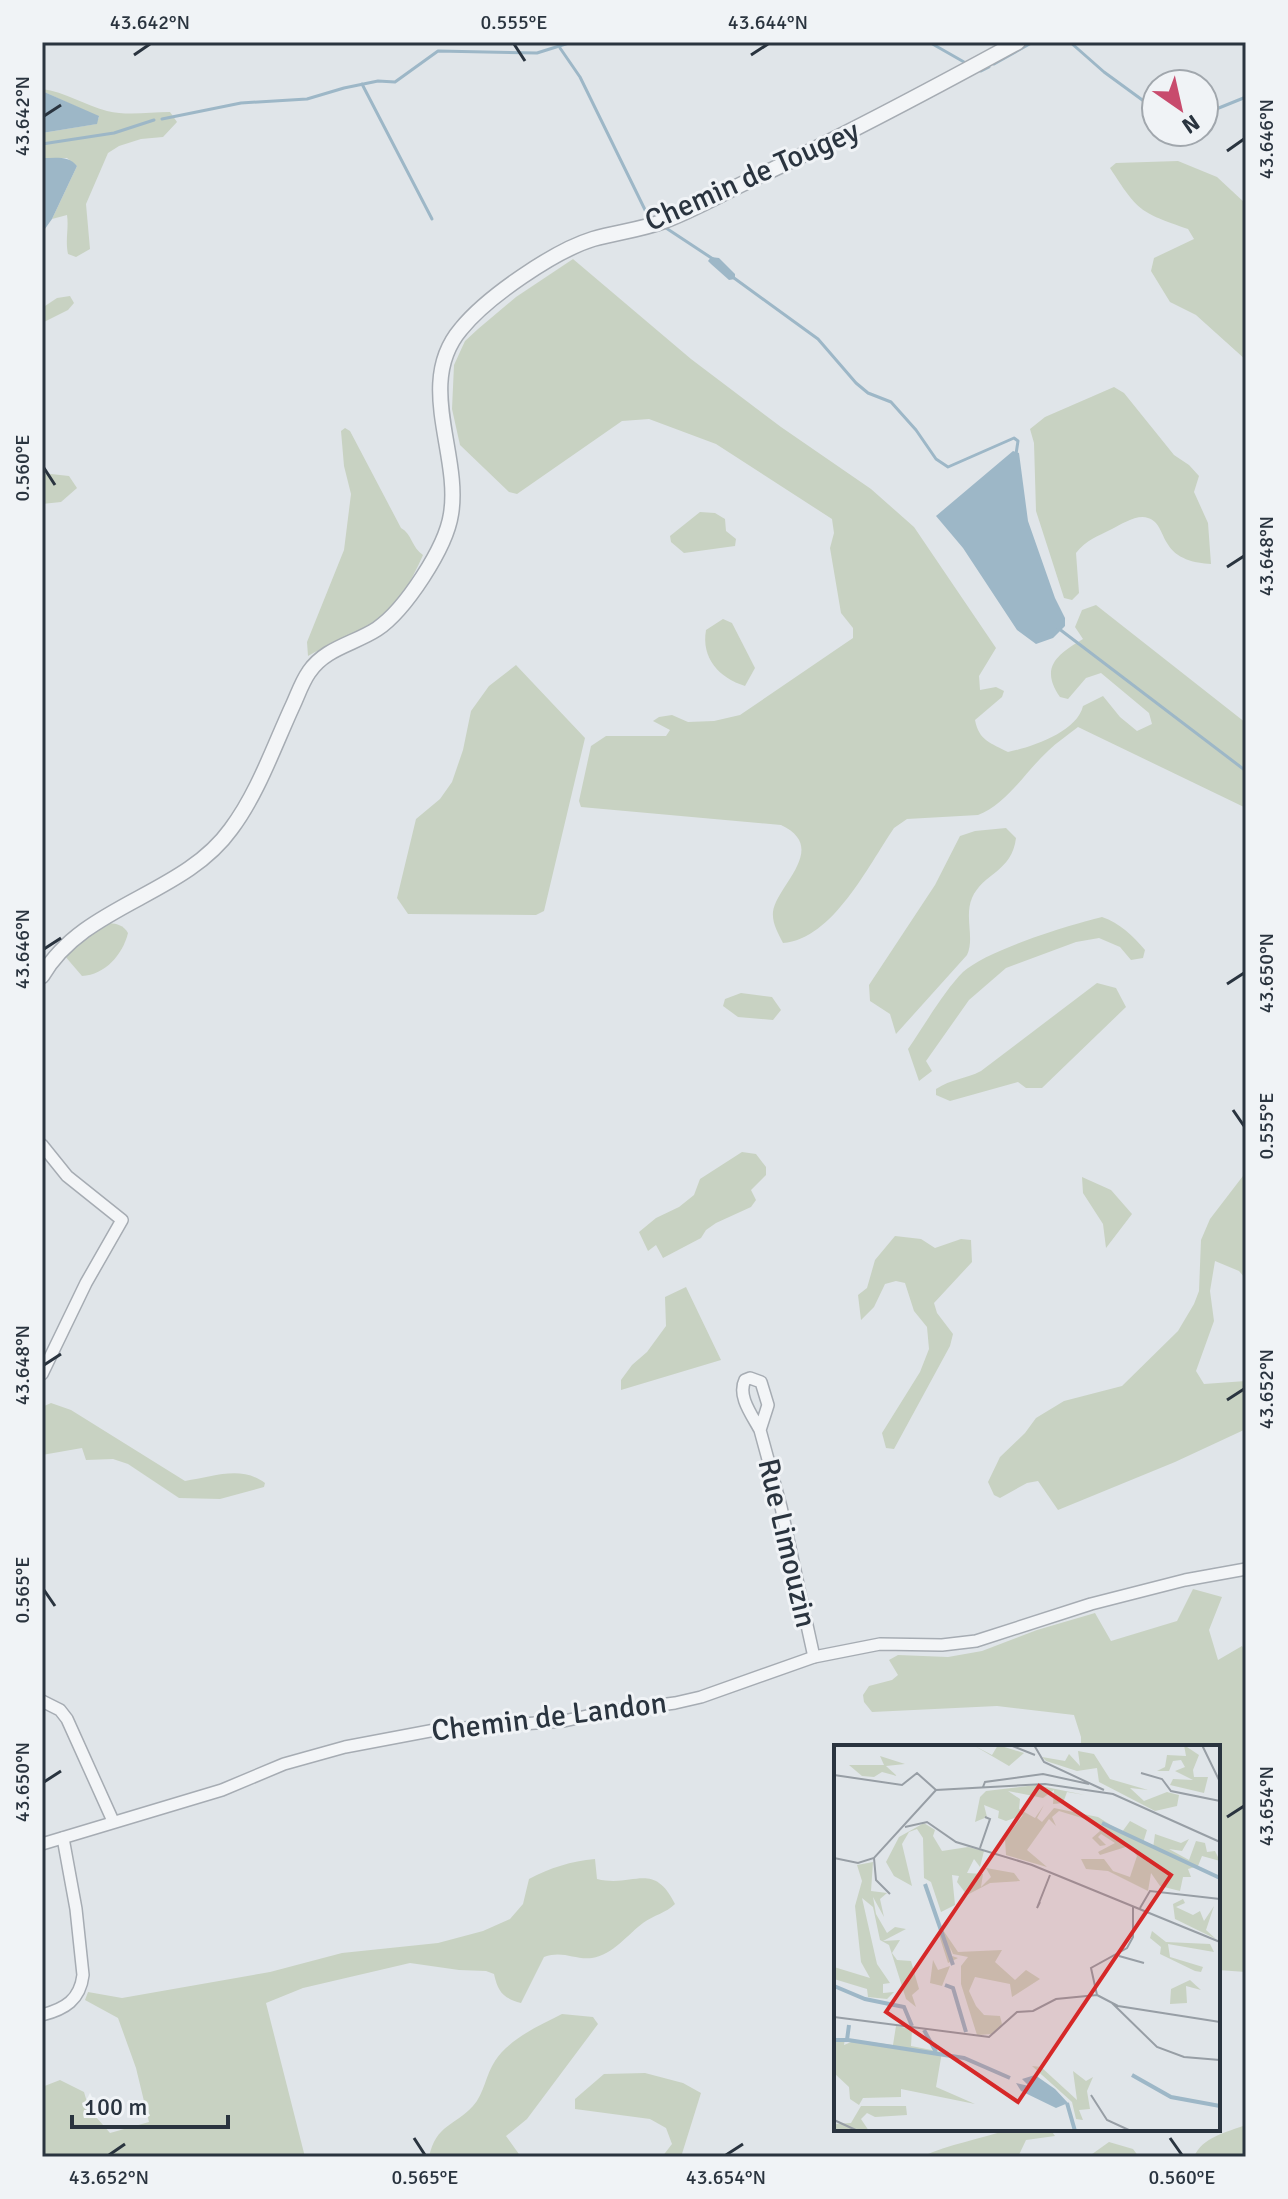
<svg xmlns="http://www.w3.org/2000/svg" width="1288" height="2199" font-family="Signika,sans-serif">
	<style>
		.green { fill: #c8d2c2 }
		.water { fill: #9db7c7 }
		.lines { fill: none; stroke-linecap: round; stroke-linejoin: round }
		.stream { stroke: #9db7c7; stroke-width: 3 }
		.minor-casing { stroke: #a6acb3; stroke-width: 14 }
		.tertiary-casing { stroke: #a6acb3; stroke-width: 17 }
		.minor { stroke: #f3f5f7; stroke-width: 11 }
		.tertiary { stroke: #f3f5f7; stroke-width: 14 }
		.ticks { fill: none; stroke: #2a343f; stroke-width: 3 }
		.labels { text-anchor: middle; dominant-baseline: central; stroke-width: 6; stroke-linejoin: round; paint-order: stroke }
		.street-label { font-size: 30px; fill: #2a343f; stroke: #f0f3f6 }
		.inset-river { fill: none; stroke: #9db7c7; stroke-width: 4 }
		.inset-road { fill: none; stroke: #979ea5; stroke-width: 2 }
		.view { fill: #d62828; fill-opacity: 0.15; stroke: #d62828; stroke-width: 4 }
		.inset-edge { fill: none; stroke: #2a343f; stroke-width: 4 }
		.neatline { fill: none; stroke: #2a343f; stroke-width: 3 }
		.ticks-label { font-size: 20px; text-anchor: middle; fill: #2a343f }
	</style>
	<rect width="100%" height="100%" fill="#e0e5e9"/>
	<g class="green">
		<path d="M 42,89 C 65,92 85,105 107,111 C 128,116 149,112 170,112 L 177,122 L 163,137 L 141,139 L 119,146 L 108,153 L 86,204 L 90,249 L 76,257 L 68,254 C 65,240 69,228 67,215 L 52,219 L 77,166 L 67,158 L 42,158 L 42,133 L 96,124 L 99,117 L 42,91 Z"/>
		<path d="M 1178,161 L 1217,177 L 1246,204 L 1246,360 L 1196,315 L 1170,302 L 1151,271 L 1154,258 L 1194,239 L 1188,229 C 1139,212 1138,211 1110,168 L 1116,163 Z"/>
		<path d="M 573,259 L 691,359 L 781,427 L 871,489 L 914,527 L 996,648 L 979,676 L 980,690 L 996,687 L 1004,691 L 1002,697 L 975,720 C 979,741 991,743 1008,752 C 1032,747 1077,732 1083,706 L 1103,696 L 1120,717 L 1137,731 L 1152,724 L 1149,713 L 1101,673 L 1086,678 L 1068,699 L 1060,697 C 1039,667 1058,654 1083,639 L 1075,627 L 1082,610 L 1096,605 L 1246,723 L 1246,808 L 1078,727 C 1068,735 1057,742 1048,751 C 1026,771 1007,804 978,815 L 907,819 L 894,828 C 868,866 833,939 783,943 C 778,933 772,923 773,912 C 776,886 830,848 781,825 L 581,807 L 579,801 L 591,746 L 606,736 L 666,736 L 670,730 L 653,721 L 659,717 L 672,715 L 688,722 L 714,721 L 740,715 L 853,638 L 853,628 L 841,613 L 830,548 L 834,533 L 832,519 L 716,444 L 649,419 L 622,421 L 517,494 L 509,492 L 460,445 L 452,409 L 454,365 L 465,341 L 478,329 L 516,297 Z"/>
		<path d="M 70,296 L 74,303 L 68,310 L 42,323 L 42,308 L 57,298 Z"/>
		<path d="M 1114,387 L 1124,393 L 1174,455 L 1189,465 L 1199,476 L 1194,492 L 1208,523 L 1211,564 C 1194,563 1176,559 1167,543 C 1161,534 1160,522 1148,518 C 1137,514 1122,524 1112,529 C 1098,536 1086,540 1076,553 L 1079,593 L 1072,600 L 1064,598 L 1036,511 L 1034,443 L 1030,429 L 1045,417 Z"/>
		<path d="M 345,428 L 350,431 L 401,528 C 412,534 412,548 423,555 C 410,584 394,614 366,629 C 347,639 327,645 308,656 L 307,642 L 344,550 L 351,494 L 344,466 L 341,431 Z"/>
		<path d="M 42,473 L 69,476 L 77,488 L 61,502 L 42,504 Z"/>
		<path d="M 700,512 L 715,513 L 725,519 L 726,531 L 736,539 L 735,546 L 684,553 L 671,542 L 670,536 Z"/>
		<path d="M 723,619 L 732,623 L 755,668 L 745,686 C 719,678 701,658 706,630 Z"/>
		<path d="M 516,665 L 585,738 L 544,911 L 536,915 L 408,914 L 397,898 L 416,819 L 440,799 L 452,782 L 463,750 L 471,711 L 489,686 Z"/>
		<path d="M 1006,828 L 1016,838 C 1012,872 983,873 972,898 C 964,917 975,938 967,955 L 896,1034 L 890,1014 L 870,1001 L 869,985 L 935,885 L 960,836 L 975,831 Z"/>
		<path d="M 1102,917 C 1120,923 1133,936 1145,950 L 1143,958 L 1131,960 L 1120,947 L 1099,938 L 1076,942 L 1006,968 L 969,1000 L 926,1061 L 932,1071 L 919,1081 L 908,1049 C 924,1026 944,991 963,972 C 987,950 1069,925 1102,917 Z"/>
		<path d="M 109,923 C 118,924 123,925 128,933 C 123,954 105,975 82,976 L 64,955 L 88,935 Z"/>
		<path d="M 1097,983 L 1116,988 L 1126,1007 L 1042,1088 L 1026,1088 L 1018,1082 L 950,1101 L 936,1095 L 936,1089 C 951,1079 966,1079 981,1071 Z"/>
		<path d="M 741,993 L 772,997 L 781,1010 L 773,1020 L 738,1017 L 723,1006 L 725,999 Z"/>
		<path d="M 742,1152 L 756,1154 L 766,1167 L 766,1175 L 751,1190 L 756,1200 L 751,1207 L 716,1223 L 706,1230 L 701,1238 L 663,1258 L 656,1245 L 648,1251 L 639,1232 L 656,1218 L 679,1207 L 694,1195 L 700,1179 Z"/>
		<path d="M 1246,1172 L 1246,1279 L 1239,1271 L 1215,1261 L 1210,1291 L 1214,1321 L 1196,1371 L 1204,1384 L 1246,1381 L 1246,1429 L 1175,1462 L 1058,1510 L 1038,1481 L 1027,1483 L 1000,1498 L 994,1495 L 988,1482 L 1000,1457 L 1025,1433 L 1036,1418 L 1064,1401 L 1122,1386 L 1178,1331 L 1194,1304 L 1199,1291 L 1201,1240 L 1210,1219 Z"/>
		<path d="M 1082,1177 L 1111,1190 L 1132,1214 L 1106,1248 L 1103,1224 L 1083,1193 Z"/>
		<path d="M 895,1236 L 921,1239 L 935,1248 L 961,1239 L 971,1240 L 972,1262 L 934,1303 L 937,1313 L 953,1334 L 950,1346 L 894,1449 L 886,1448 L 882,1433 L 920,1372 L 929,1349 L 927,1327 L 914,1311 L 905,1283 L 896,1281 L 885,1284 L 874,1307 L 861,1320 L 858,1295 L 867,1288 L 875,1260 Z"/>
		<path d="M 686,1287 L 721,1360 L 621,1390 L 621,1380 L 632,1365 L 647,1352 L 666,1326 L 665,1297 Z"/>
		<path d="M 51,1403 L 71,1410 L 185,1481 C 213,1477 241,1465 265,1483 L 264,1487 L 220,1499 L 179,1498 L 128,1464 L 113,1459 L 86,1460 L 82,1448 L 42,1455 L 42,1407 Z"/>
		<path d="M 1193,1589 L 1222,1597 L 1209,1630 L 1218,1660 L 1242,1646 L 1246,1652 L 1246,1972 L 1218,1970 L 1218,1747 L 1081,1747 L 1081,1737 L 1074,1715 L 997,1706 L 872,1712 L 864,1702 L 863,1695 L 869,1686 L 892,1680 L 898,1675 L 889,1660 L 898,1655 L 948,1657 L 982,1651 L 1037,1630 L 1095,1613 L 1111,1641 L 1177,1621 Z"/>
		<path d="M 595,1859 L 597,1879 C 634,1888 653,1860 675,1904 C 666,1913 654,1915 643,1923 C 628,1934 613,1955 592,1958 C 574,1960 563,1950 544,1957 L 521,2003 C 503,1998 498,1992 494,1974 L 486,1971 L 459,1970 L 410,1963 L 303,1988 L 266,2003 L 305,2157 L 42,2157 L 42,2087 L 60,2080 L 84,2092 L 89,2109 L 110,2133 L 149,2122 L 136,2068 L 118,2018 L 85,2000 L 88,1992 L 122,1998 L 270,1972 L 342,1953 L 438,1943 L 483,1931 L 510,1919 L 523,1904 L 529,1879 C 550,1868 571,1861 595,1859 Z"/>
		<path d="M 562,2014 L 593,2017 L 598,2024 L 527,2119 L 506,2136 L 521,2157 L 429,2157 C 436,2124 455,2126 473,2106 C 484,2094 486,2074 495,2061 C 509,2039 540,2025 562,2014 Z"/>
		<path d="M 645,2073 L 683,2083 L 701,2093 L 681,2157 L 662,2157 L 672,2144 L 666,2128 L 650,2119 L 575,2109 L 575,2099 L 604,2074 Z"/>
		<path d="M 1246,2125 L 1246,2157 L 1194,2157 C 1202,2137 1227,2132 1246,2125 Z"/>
		<path d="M 1010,2129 L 1050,2129 L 1055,2136 L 1026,2140 L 1018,2157 L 921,2157 C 949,2144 981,2139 1010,2129 Z"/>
		<path d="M 1109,2142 L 1133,2149 L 1139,2157 L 1088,2157 Z"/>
	</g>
	<g class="water">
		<path d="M 42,91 L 99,116 L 97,124 L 42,133 Z"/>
		<path d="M 42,158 C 54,158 69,155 77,166 L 52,219 L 42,233 Z"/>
		<path d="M 711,257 L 719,258 L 735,274 L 735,279 L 729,280 L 711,264 L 708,261 Z"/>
		<path d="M 1013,451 L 1019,453 L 1028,521 L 1055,598 L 1065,618 L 1065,626 L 1053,638 L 1036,644 L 1017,630 L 963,548 L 936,516 Z"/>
	</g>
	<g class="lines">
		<g class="stream">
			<path d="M 929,42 L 964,62"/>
			<path d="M 1070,42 L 1104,72 L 1156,110"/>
			<path d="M 560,48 L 580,77 L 650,220"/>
			<path d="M 994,64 L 1033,42"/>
			<path d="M 981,71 L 989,67"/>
			<path d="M 362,84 L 432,219"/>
			<path d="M 1204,114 L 1246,97"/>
			<path d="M 162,119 L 241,103 L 307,99 L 344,88 L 378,81 L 395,82 L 438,51 L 537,53 L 572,42"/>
			<path d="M 42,144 L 114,133 L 154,120"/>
			<path d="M 663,226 L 713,259"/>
			<path d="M 734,278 L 818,339 L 856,383 L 868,393 L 891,402 L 916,430 L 936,459 L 948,467 L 1014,438 L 1018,441 L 1016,454"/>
			<path d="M 1058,628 L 1246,771"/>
		</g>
		<g class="minor-casing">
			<g id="minor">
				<path d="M 42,1145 L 67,1176 L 122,1220 L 86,1283 L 42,1374"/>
				<path d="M 760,1430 C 752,1415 737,1396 745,1380 L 750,1378 L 761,1382 L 768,1405 L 760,1430 L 781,1507 L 814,1657"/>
				<path d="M 42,1701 L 60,1710 L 67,1719 L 113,1821"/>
				<path d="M 42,1844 L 222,1790 L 284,1764 L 345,1747 L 435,1730 L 564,1721 L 605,1712 L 675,1703 L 701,1697 L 814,1657 L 880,1644 L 942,1645 L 976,1641 L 1091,1604 L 1185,1580 L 1246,1569"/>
				<path d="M 42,2015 C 65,2009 80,2000 83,1975 L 76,1909 L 63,1838"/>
			</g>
		</g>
		<g class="tertiary-casing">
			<path id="tertiary" d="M 42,976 C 84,904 183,896 231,829 C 258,793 274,746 293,705 C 298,694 302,682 309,672 C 325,648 354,644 377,629 C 405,610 446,548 451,514 C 461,454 415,383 461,329 C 487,297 554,251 593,239 C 617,232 641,230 664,221 C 696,209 726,191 757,177 C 846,135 932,89 1018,42"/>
		</g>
		<use href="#minor" class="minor"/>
		<use href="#tertiary" class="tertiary"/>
	</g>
	<path class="ticks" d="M 514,44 L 525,61M 134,55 L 150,44M 751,55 L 768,44M 44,116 L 61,105M 1227,151 L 1244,139M 44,468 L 55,485M 1227,567 L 1244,556M 44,949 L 61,938M 1227,984 L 1244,973M 1233,1110 L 1244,1126M 44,1365 L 61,1354M 1227,1400 L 1244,1389M 44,1590 L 55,1606M 44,1782 L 61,1771M 1227,1817 L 1244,1806M 414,2138 L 425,2155M 1170,2138 L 1182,2155M 109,2155 L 125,2144M 726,2155 L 743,2144"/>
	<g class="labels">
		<g class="street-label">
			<text transform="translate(752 176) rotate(-24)">Chemin de Tougey</text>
			<text transform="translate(787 1543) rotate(77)">Rue Limouzin</text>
			<text transform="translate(549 1717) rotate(-7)">Chemin de Landon</text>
		</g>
	</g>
	<g transform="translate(834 1745)">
		<rect width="386" height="386" fill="#e0e5e9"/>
		<path d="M 139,0 L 158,10 L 164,0 L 190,8 L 175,21 ZM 350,0 L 365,10 L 359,25 L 360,32 L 374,32 L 370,48 L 336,40 L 339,34 L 359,35 L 341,26 L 351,22 L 347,15 L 339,16 L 335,26 L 323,26 L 331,22 L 333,10 L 352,11 ZM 244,6 L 260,9 L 276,34 L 314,45 L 296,43 L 310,56 L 333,47 L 345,50 L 343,61 L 321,66 L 265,37 L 263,23 L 243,26 L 212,16 L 208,12 L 231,16 L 235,9 L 246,21 ZM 46,11 L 71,19 L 52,21 L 63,31 L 48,27 L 40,32 L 28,31 L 15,20 L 50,20 ZM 202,40 L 251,50 L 233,47 L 229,58 L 219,59 L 220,45 L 209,53 L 174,46 L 186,54 L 185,64 L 201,73 L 210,60 L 203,73 L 208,77 L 220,63 L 264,72 L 288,87 L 296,76 L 313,85 L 309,98 L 319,103 L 321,89 L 347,98 L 355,94 L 348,106 L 335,104 L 355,115 L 362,96 L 371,98 L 373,107 L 381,106 L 386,116 L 368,111 L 364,121 L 354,124 L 357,132 L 349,132 L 346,146 L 326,141 L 317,128 L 314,146 L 274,126 L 252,124 L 247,114 L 270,114 L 279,126 L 296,132 L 303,111 L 295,101 L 266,110 L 264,107 L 281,98 L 267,89 L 264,92 L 272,100 L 266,101 L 258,93 L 266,86 L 261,77 L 225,66 L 218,72 L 222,81 L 215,74 L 193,105 L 213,122 L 172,110 L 171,94 L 189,70 L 172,76 L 164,73 L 165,66 L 150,60 L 153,72 L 141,77 L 146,52 L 152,46 ZM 90,78 L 101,85 L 99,91 L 108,106 L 134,102 L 150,106 L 146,122 L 140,114 L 133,128 L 149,129 L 147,142 L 157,132 L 152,123 L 180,128 L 186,136 L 156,138 L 133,150 L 123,137 L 125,131 L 118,130 L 121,160 L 107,167 L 97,137 L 90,133 L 89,93 L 83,84 L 75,87 L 68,99 L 78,141 L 60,131 L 52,117 L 65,92 ZM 39,117 L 37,146 L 53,148 L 46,154 L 50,172 L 39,152 L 42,169 L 53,188 L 61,182 L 72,184 L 49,196 L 66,195 L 58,208 L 63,215 L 77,216 L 85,244 L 78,250 L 82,262 L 72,254 L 55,200 L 46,195 L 39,162 L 28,153 L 43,219 L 56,238 L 49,239 L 49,248 L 60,247 L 53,254 L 34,252 L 33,244 L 0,234 L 0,222 L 36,233 L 27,217 L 21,161 L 28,136 L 23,120 ZM 349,154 L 351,158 L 342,162 L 359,170 L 366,166 L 370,176 L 380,161 L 372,185 L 382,194 L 341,174 L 339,159 ZM 109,185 L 124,207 L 168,205 L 161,217 L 181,235 L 192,225 L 206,234 L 178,252 L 176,239 L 141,232 L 135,246 L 142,261 L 150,270 L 166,271 L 168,279 L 160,289 L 143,290 L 127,239 L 127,221 L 134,212 L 119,209 L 116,202 L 118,211 L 124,213 L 114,218 L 105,190 ZM 318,186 L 332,197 L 376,199 L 380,207 L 334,199 L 336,212 L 369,222 L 367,227 L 361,226 L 326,209 L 327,202 L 316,193 ZM 99,215 L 104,225 L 116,221 L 108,241 L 96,238 ZM 356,235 L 367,245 L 352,241 L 353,258 L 336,259 L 337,244 ZM 62,281 L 78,284 L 77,301 L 108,307 L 102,342 L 141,359 L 67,344 L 67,352 L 29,353 L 25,360 L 16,354 L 15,342 L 0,328 L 2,295 L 11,293 L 10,300 L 22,295 L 59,300 ZM 198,321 L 207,322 L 243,355 L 239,326 L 252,336 L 259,332 L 253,346 L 256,364 L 245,365 L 249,375 L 242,374 L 238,357 ZM 27,361 L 72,361 L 73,370 L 41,372 L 33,368 L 27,374 L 35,386 L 0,385 L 0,379 L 17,378 Z" fill="#c8d2c2"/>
		<path d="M 201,330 L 221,344 L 234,358 L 222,363 L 187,346 L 182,338 L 195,341 L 188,334 Z" fill="#9db7c7"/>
		<path class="inset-river" d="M 268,78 L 386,133M 91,139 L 119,220M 111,240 L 119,243 L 132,287M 0,241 L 31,254 L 70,262 L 78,281M 90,285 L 102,307M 0,295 L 13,295 L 15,280M 14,295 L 130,313 L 176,333M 298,330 L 337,352 L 386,361M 233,358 L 241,386"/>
		<path class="inset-road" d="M 176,0 L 201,10M 200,0 L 210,17 L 270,45M 368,0 L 386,37M 307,28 L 328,34 L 337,46 L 386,56M 0,30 L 68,40 L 83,28 L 102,45M 149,42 L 151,37 L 209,29 L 255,39M 71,82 L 93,77 L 122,97 L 198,120 L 386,197M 146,103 L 156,74 L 151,72M 0,113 L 24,118 L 40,113 L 102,45 L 211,39 L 279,49 L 386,97M 40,113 L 42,135 L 56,149M 206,157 L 203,163 L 216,130M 306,163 L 316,146 L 386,154M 285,211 L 310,218M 263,250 L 284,261 L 386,277M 263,250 L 257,223 L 293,203 L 299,192 L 299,161M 278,258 L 323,302 L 350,312 L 386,315M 0,272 L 155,292 L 183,267 L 199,266 L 222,254 L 263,250M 257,350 L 273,375 L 297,386M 0,375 L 24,386"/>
		<path class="view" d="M 205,41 L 337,130 L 184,357 L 52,267 Z"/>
		<rect width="386" height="386" class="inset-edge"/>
	</g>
	<rect width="1288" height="2199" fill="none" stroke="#f0f3f6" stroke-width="88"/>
	<g transform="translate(1180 108) rotate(146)"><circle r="38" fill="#f0f3f6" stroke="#a1a7ad" stroke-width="2"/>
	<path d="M0-6L14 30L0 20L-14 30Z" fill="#c84b6d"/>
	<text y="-12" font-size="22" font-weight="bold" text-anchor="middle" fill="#2a343f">N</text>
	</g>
	<path d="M72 2115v12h156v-12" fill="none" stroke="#2a343f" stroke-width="4"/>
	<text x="84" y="2115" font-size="24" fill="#2a343f" stroke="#f0f3f6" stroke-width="6" paint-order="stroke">100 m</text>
	<rect x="44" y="44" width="1200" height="2111" class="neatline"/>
	<g class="ticks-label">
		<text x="150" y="29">43.642°N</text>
		<text x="514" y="29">0.555°E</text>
		<text x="768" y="29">43.644°N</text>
		<text transform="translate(22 116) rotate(-90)" y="7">43.642°N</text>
		<text transform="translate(1266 139) rotate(-90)" y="7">43.646°N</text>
		<text transform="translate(22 468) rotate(-90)" y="7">0.560°E</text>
		<text transform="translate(1266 556) rotate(-90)" y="7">43.648°N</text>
		<text transform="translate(22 949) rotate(-90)" y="7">43.646°N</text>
		<text transform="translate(1266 973) rotate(-90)" y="7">43.650°N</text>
		<text transform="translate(1266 1126) rotate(-90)" y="7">0.555°E</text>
		<text transform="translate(22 1365) rotate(-90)" y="7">43.648°N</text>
		<text transform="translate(1266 1389) rotate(-90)" y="7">43.652°N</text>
		<text transform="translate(22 1590) rotate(-90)" y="7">0.565°E</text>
		<text transform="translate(22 1782) rotate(-90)" y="7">43.650°N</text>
		<text transform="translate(1266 1806) rotate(-90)" y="7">43.654°N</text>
		<text x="109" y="2184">43.652°N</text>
		<text x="425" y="2184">0.565°E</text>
		<text x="726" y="2184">43.654°N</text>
		<text x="1182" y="2184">0.560°E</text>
	</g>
</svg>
